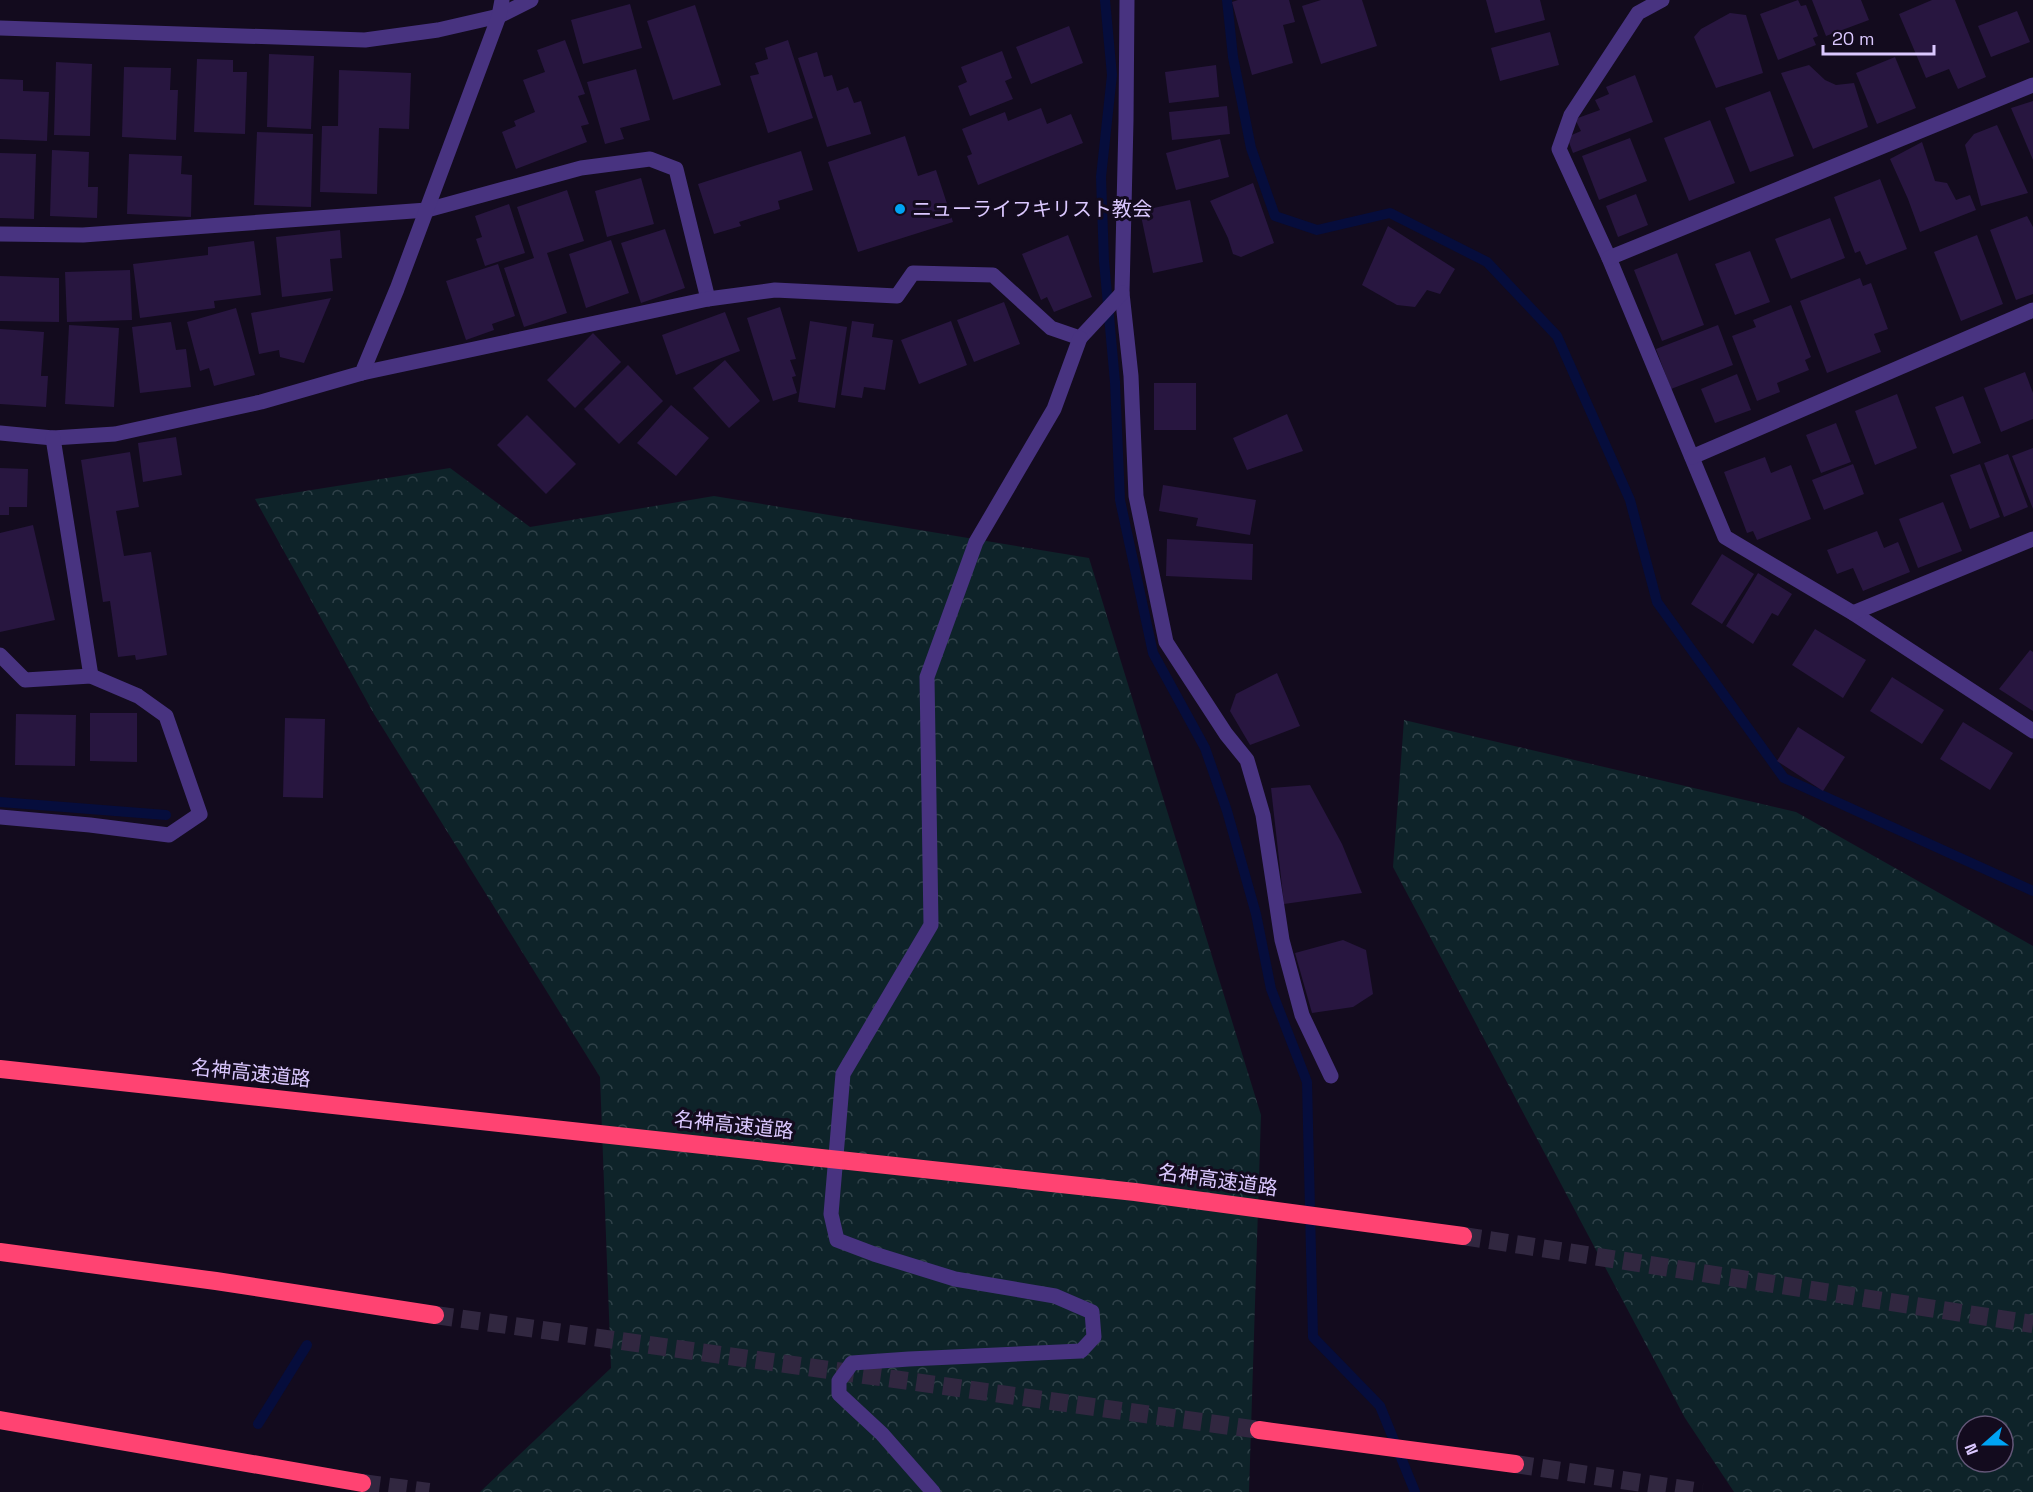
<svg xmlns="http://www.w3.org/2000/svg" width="2033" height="1492" font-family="'Space Grotesk','Noto Sans JP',sans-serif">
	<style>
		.forest { fill: url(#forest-crowns); fill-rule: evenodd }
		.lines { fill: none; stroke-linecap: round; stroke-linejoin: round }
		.stream { stroke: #060d3c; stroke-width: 10 }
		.building { fill: #281640 }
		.highway-tunnel { stroke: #312740; stroke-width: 18; stroke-dasharray: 18 9; stroke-linecap: butt }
		.street { stroke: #483380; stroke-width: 15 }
		.highway { stroke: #ff4372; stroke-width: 18 }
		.poi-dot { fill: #00a3f3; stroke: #130b1e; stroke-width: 2 }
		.labels { text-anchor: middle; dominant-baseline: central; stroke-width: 6; stroke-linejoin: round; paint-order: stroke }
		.poi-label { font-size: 20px; fill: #dbc8ff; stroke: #130b1e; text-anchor: start }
		.street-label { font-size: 20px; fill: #dbc8ff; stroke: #130b1e }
	</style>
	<defs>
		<pattern id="forest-crowns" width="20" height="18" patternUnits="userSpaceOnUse" patternTransform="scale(1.5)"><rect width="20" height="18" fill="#0e2329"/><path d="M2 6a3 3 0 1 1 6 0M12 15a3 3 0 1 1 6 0" fill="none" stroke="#304149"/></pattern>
	</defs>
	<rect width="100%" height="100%" fill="#130b1e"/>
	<g class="forest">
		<path d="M 450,468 L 530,527 L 714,496 L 1089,558 L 1261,1115 L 1249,1492 L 480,1492 L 611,1368 L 600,1077 L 374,714 L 255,499 Z"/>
		<path d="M 1404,720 L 1796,812 L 2033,946 L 2033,1492 L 1734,1492 L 1685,1418 L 1393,867 ZM 1967,1426 L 2003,1426 L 2003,1462 L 1967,1462 Z"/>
	</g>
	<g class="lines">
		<g class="stream">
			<path d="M 1105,0 L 1112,75 L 1101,177 L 1104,261 L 1115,382 L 1120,500 L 1153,653 L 1205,748 L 1227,811 L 1256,914 L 1271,989 L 1307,1082 L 1313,1337 L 1380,1406 L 1415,1492"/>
			<path d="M 1227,0 L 1233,57 L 1251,148 L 1275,216 L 1317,230 L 1390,213 L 1487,262 L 1557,336 L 1630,500 L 1657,602 L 1784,778 L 2033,891"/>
			<path d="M 0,802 L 166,815"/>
			<path d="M 258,1424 L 307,1345"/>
		</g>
	</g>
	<g class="building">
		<path d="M 1238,0 L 1289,0 L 1295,22 L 1283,25 L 1293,63 L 1252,75 L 1232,2 Z"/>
		<path d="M 1321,0 L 1362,0 L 1377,46 L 1321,64 L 1302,6 Z"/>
		<path d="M 1486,0 L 1540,0 L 1545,20 L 1495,33 Z"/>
		<path d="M 1798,0 L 1801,6 L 1806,5 L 1818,36 L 1813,38 L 1816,45 L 1778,60 L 1760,14 Z"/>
		<path d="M 1812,0 L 1861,0 L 1869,20 L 1826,36 Z"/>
		<path d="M 1932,0 L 1955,0 L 1986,77 L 1958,89 L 1949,69 L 1926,78 L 1899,14 Z"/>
		<path d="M 630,4 L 642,48 L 583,64 L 571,20 Z"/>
		<path d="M 695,5 L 721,85 L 673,100 L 647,21 Z"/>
		<path d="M 2017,11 L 2030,42 L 1991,57 L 1978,26 Z"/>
		<path d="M 1730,13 L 1746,15 L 1763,73 L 1716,88 L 1694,37 L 1701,29 Z"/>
		<path d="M 1069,26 L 1083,63 L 1031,84 L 1016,47 Z"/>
		<path d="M 1550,32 L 1559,65 L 1500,81 L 1491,48 Z"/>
		<path d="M 565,40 L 585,94 L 578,96 L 589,124 L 581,126 L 587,142 L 516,169 L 502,132 L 516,126 L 514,121 L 535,112 L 523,80 L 545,72 L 537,50 Z"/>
		<path d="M 788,40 L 813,118 L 768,133 L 750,76 L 759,74 L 755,63 L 768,59 L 765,48 Z"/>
		<path d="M 1002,51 L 1012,78 L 1005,81 L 1013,99 L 970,116 L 958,86 L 967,82 L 961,67 Z"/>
		<path d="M 817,52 L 824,77 L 832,75 L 837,91 L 848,87 L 854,103 L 861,101 L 871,134 L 827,147 L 798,58 Z"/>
		<path d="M 269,54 L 314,56 L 311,129 L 267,127 Z"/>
		<path d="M 1895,57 L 1916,108 L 1877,124 L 1856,73 Z"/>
		<path d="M 197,59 L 233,60 L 233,72 L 247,72 L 245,134 L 194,132 Z"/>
		<path d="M 56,62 L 92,64 L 90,136 L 54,135 Z"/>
		<path d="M 1216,65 L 1219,97 L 1169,103 L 1165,72 Z"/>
		<path d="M 1809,65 L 1825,80 L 1836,85 L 1854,83 L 1868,127 L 1813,149 L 1781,73 Z"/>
		<path d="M 124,67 L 171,68 L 170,90 L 178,90 L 176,140 L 122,137 Z"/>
		<path d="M 636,69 L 650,120 L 620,128 L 624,139 L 605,144 L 587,82 Z"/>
		<path d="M 339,70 L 411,73 L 409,129 L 379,128 L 377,194 L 320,192 L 322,126 L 338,126 Z"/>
		<path d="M 1635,75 L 1653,122 L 1573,153 L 1567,137 L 1581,131 L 1575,119 L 1600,110 L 1595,100 L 1609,94 L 1606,87 Z"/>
		<path d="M 0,79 L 23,80 L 23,91 L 49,92 L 47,141 L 0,139 Z"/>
		<path d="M 1770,91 L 1794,156 L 1750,172 L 1725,108 Z"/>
		<path d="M 2033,101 L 2033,160 L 2011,108 Z"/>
		<path d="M 1227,106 L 1230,134 L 1172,140 L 1169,112 Z"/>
		<path d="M 1041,108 L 1047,124 L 1071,114 L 1083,143 L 978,185 L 967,156 L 972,154 L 962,129 L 1005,112 L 1008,121 Z"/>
		<path d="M 1710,120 L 1735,183 L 1689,201 L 1664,138 Z"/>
		<path d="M 1997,125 L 2028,193 L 1981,206 L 1965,145 L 1974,134 Z"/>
		<path d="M 257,132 L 313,134 L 311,207 L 254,205 Z"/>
		<path d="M 905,136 L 918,176 L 936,170 L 953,222 L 858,252 L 828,162 Z"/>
		<path d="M 1630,138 L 1647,181 L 1599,200 L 1582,156 Z"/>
		<path d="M 1220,139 L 1229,177 L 1176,190 L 1166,153 Z"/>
		<path d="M 1922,142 L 1935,181 L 1947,183 L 1956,200 L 1970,195 L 1976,210 L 1920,232 L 1908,199 L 1890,159 Z"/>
		<path d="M 52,150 L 89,152 L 88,187 L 98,187 L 97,218 L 50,216 Z"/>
		<path d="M 801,151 L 813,190 L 778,201 L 780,209 L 739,222 L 741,226 L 714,234 L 698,184 Z"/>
		<path d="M 0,153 L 36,154 L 34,219 L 0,218 Z"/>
		<path d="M 129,154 L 182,156 L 181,174 L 192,175 L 191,217 L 127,214 Z"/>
		<path d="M 641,178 L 654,224 L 607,237 L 595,191 Z"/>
		<path d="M 1880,179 L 1907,249 L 1866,265 L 1860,251 L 1855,253 L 1834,197 Z"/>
		<path d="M 1253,183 L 1274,243 L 1241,257 L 1233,254 L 1228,238 L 1210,201 Z"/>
		<path d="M 567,190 L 584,241 L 547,253 L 567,313 L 524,327 L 504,268 L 534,258 L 517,207 Z"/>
		<path d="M 1636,194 L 1648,225 L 1618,237 L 1606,206 Z"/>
		<path d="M 1190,200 L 1203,262 L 1153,273 L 1140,211 Z"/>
		<path d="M 509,204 L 525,253 L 485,266 L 476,239 L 482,237 L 475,216 Z"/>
		<path d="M 2027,216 L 2033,227 L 2033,294 L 2016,300 L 1990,230 Z"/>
		<path d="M 1830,218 L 1845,258 L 1791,279 L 1775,239 Z"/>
		<path d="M 1388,226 L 1455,269 L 1440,294 L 1427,290 L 1415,307 L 1397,305 L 1362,285 Z"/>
		<path d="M 665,229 L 685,288 L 641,303 L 621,243 Z"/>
		<path d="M 340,230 L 342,258 L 330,259 L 333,291 L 282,297 L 276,237 Z"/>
		<path d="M 1068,235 L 1092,297 L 1054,312 L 1047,297 L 1041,300 L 1022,254 Z"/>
		<path d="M 1977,235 L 2003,304 L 1961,321 L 1934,252 Z"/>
		<path d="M 611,240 L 629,293 L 586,308 L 569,254 Z"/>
		<path d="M 254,241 L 261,295 L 214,301 L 215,308 L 140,318 L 133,264 L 208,255 L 208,247 Z"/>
		<path d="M 1750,251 L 1770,302 L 1735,315 L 1715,264 Z"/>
		<path d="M 1677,253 L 1704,325 L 1662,341 L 1634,270 Z"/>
		<path d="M 498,264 L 515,316 L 492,324 L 494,330 L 466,340 L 446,281 Z"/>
		<path d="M 130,270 L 132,320 L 67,322 L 65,272 Z"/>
		<path d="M 0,276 L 59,278 L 59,322 L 0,321 Z"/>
		<path d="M 1860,278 L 1863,286 L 1871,283 L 1888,329 L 1874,334 L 1881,352 L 1827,373 L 1800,301 Z"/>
		<path d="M 331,298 L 304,363 L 280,357 L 279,350 L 259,354 L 251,313 Z"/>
		<path d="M 1004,302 L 1020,344 L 974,362 L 957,320 Z"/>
		<path d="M 1791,305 L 1811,357 L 1805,360 L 1809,370 L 1777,383 L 1780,392 L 1757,401 L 1732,336 L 1756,327 L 1753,320 Z"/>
		<path d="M 780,307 L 796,359 L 790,360 L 796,376 L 792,377 L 797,393 L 773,401 L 747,318 Z"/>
		<path d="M 236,308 L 255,375 L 214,386 L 209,368 L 200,371 L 187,322 Z"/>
		<path d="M 725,312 L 740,351 L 676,375 L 662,335 Z"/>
		<path d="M 810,321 L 847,327 L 835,408 L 798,402 Z"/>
		<path d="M 852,321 L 874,324 L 872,337 L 893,340 L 885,390 L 864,387 L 862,398 L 841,395 Z"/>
		<path d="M 951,321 L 967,365 L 919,384 L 901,340 Z"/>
		<path d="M 171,322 L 176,350 L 186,349 L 191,387 L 140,393 L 132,327 Z"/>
		<path d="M 69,325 L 119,328 L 114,407 L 65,404 Z"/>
		<path d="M 1718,325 L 1733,365 L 1671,389 L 1656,349 Z"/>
		<path d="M 0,329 L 44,332 L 41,376 L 48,376 L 46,407 L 0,404 Z"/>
		<path d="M 593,333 L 621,362 L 575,408 L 547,380 Z"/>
		<path d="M 725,360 L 760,401 L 729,428 L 693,388 Z"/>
		<path d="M 628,365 L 663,401 L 619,444 L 584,409 Z"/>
		<path d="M 2025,372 L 2033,393 L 2033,419 L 2001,432 L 1984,388 Z"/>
		<path d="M 1737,374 L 1751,410 L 1715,423 L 1701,389 Z"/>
		<rect x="1154" y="383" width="42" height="47"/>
		<path d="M 1897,394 L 1917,448 L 1875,465 L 1855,411 Z"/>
		<path d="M 1963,396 L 1981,443 L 1953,454 L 1935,407 Z"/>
		<path d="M 671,405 L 709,438 L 676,476 L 637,443 Z"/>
		<path d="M 1287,414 L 1303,451 L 1247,470 L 1233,438 Z"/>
		<path d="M 527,415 L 576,464 L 546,494 L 497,445 Z"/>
		<path d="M 1836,423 L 1851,462 L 1821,473 L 1806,435 Z"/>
		<path d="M 176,437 L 182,475 L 143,482 L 138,443 Z"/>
		<path d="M 2033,448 L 2033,509 L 2012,456 Z"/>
		<path d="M 130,452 L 139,507 L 116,511 L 124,556 L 151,552 L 167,655 L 136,660 L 135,655 L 118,657 L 110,601 L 103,602 L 81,460 Z"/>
		<path d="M 2008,454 L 2028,507 L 2004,517 L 1984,463 Z"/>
		<path d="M 1765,457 L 1771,473 L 1791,465 L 1811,519 L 1757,540 L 1753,531 L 1747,533 L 1724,472 Z"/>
		<path d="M 1853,464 L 1864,494 L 1824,510 L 1812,480 Z"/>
		<path d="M 1980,464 L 2000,517 L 1970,529 L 1950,475 Z"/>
		<path d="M 0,468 L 28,469 L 27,507 L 9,507 L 9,515 L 0,515 Z"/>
		<path d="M 1163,485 L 1256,500 L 1250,535 L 1196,526 L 1198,518 L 1159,511 Z"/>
		<path d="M 1943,502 L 1962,551 L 1918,568 L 1899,519 Z"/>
		<path d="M 33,525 L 55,620 L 0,632 L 0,533 Z"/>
		<path d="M 1877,531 L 1884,548 L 1898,542 L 1910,572 L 1863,591 L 1853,568 L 1837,574 L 1827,550 Z"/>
		<path d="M 1167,539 L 1253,544 L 1252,580 L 1166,576 Z"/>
		<path d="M 1722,554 L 1754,574 L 1722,624 L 1691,604 Z"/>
		<path d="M 1758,573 L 1792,594 L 1778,616 L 1772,613 L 1753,644 L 1726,626 Z"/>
		<path d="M 1815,629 L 1866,660 L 1843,698 L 1792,665 Z"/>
		<path d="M 2030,650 L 2033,652 L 2033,711 L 1999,689 Z"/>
		<path d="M 1277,673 L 1300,726 L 1250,745 L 1230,711 L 1236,694 Z"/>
		<path d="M 1892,677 L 1944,710 L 1922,744 L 1870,711 Z"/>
		<path d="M 90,713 L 137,713 L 137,762 L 90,761 Z"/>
		<path d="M 16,714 L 76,715 L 75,766 L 15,765 Z"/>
		<path d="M 285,718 L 325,719 L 323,798 L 283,797 Z"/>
		<path d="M 1963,722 L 2013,753 L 1990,790 L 1940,759 Z"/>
		<path d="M 1798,727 L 1845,757 L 1823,791 L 1777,761 Z"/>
		<path d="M 1310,785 L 1342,844 L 1362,893 L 1284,904 L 1271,788 Z"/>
		<path d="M 1343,940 L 1366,950 L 1373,994 L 1353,1007 L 1312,1013 L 1295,953 Z"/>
	</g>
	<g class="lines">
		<g class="highway-tunnel">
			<path d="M 1463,1236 L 2033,1324"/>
			<path d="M 435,1315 L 1259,1430"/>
			<path d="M 1515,1464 L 1702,1492"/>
			<path d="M 362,1483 L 429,1492"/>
		</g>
		<g class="street">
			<path d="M 1127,0 L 1126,121 L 1122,293 L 1131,376 L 1136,496 L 1166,642 L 1226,734 L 1247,760 L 1263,815 L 1282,940 L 1302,1015 L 1331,1076"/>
			<path d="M 1662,0 L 1638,13 L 1571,115 L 1559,149 L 1609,258 L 1725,537 L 1853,613 L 2033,731"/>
			<path d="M 0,28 L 365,40 L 438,30 L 499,16 L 531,0"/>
			<path d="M 0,234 L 83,235 L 427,210 L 581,168 L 650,159 L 676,169 L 708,299"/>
			<path d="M 1609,258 L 2033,85"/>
			<path d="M 362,373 L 708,299 L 775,290 L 897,296 L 913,273 L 993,275 L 1051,328 L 1080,338 L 1122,293"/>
			<path d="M 0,433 L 53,438 L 115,434 L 261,402 L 362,373 L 397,289 L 499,16 L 502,0"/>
			<path d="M 53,438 L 91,676"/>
			<path d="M 1692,457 L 2033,310"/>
			<path d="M 1853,613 L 2033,539"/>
			<path d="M 0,655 L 25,680 L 91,676 L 138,696 L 166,716 L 200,814 L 169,835 L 90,825 L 0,817"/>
			<path d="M 933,1492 L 882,1434 L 839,1394 L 839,1381 L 852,1363 L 909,1359 L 1081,1351 L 1094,1337 L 1092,1312 L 1055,1296 L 955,1279 L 874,1254 L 837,1240 L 831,1214 L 843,1074 L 931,925 L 927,677 L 976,542 L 1054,409 L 1080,338"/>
		</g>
		<g class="highway">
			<path d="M 0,1069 L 1135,1192 L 1463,1236"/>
			<path d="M 0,1252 L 216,1281 L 435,1315"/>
			<path d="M 0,1420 L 362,1483"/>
			<path d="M 1259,1430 L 1515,1464"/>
		</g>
	</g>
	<circle class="poi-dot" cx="900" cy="209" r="6"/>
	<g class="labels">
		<g class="poi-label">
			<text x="912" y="209">ニューライフキリスト教会</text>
		</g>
		<g class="street-label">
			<text transform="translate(251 1073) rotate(6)">名神高速道路</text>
			<text transform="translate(734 1125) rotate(6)">名神高速道路</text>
			<text transform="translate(1218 1180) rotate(8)">名神高速道路</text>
		</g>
	</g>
	<g transform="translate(1985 1444) rotate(249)"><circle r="28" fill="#130b1e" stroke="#635778" stroke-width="1.5"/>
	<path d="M0-4.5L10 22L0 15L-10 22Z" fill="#00a3f3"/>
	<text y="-9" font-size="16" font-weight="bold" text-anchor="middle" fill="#dbc8ff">N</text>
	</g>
	<path d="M1823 45v9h111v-9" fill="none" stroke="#dbc8ff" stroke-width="3"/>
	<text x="1832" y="45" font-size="18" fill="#dbc8ff" stroke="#130b1e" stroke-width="4.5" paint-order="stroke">20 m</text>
</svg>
